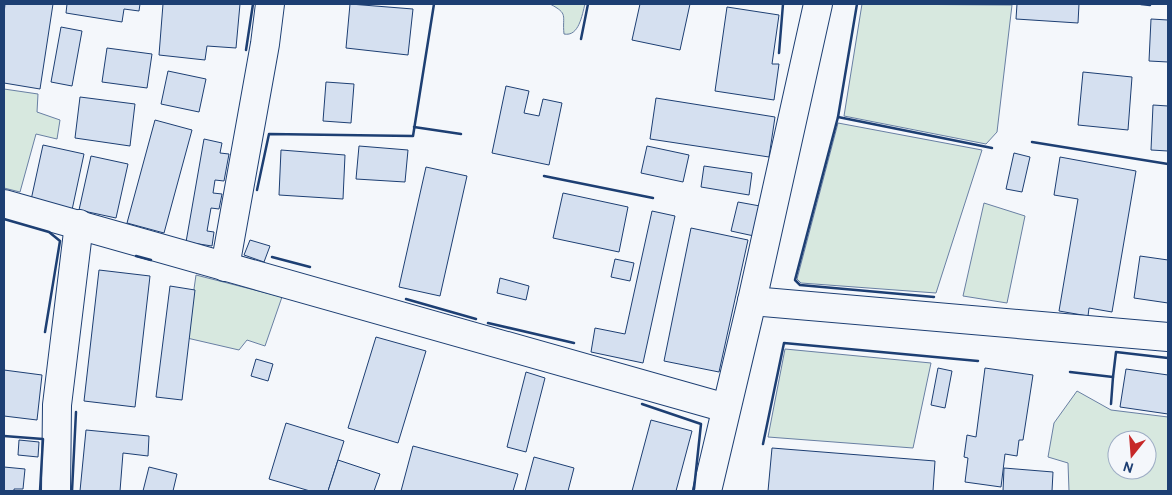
<svg xmlns="http://www.w3.org/2000/svg" width="1172" height="495" font-family="Overpass,sans-serif">
	<style>
		.green { fill: #d7e8df; stroke: #687fa3; fill-rule: evenodd }
		.building { fill: #d5e0f0; stroke: #1d3f73 }
		.lines { fill: none; stroke-linecap: round; stroke-linejoin: round }
		.street-casing { stroke: #1d3f73; stroke-width: 30 }
		.street { stroke: #f4f7fb; stroke-width: 28 }
		.wall { stroke: #1d3f73; stroke-width: 2.5 }
	</style>
	<rect width="100%" height="100%" fill="#f4f7fb"/>
	<g class="green">
		<path d="M 550,4 L 585,4 C 582,15 579,37 564,34 C 562,15 569,14 550,4 Z"/>
		<path d="M 862,4 L 1012,5 L 997,132 L 986,144 L 844,116 Z"/>
		<path d="M 4,89 L 38,94 L 37,112 L 60,120 L 57,139 L 36,134 L 20,192 L 4,188 Z"/>
		<path d="M 838,123 L 982,150 L 936,293 L 801,283 L 797,279 Z"/>
		<path d="M 984,203 L 1025,216 L 1007,303 L 963,296 Z"/>
		<path d="M 196,275 L 282,297 L 265,346 L 247,340 L 239,350 L 187,338 Z"/>
		<path d="M 785,349 L 931,363 L 913,448 L 768,437 Z"/>
		<path d="M 1077,391 L 1111,410 L 1168,417 L 1168,491 L 1069,491 L 1068,463 L 1048,457 L 1054,423 ZM 1117,440 L 1147,440 L 1147,470 L 1117,470 Z"/>
	</g>
	<g class="building">
		<path d="M 5,4 L 53,4 L 40,89 L 4,83 L 4,14 Z"/>
		<path d="M 67,4 L 140,4 L 139,11 L 124,9 L 122,22 L 66,13 Z"/>
		<path d="M 163,4 L 240,4 L 236,48 L 207,46 L 205,60 L 159,55 Z"/>
		<path d="M 350,4 L 413,9 L 408,55 L 346,48 Z"/>
		<path d="M 640,4 L 690,4 L 680,50 L 632,40 Z"/>
		<path d="M 1017,4 L 1079,4 L 1078,23 L 1016,19 Z"/>
		<path d="M 727,7 L 779,15 L 772,64 L 779,64 L 774,100 L 715,91 Z"/>
		<path d="M 1151,19 L 1168,20 L 1168,62 L 1149,61 Z"/>
		<path d="M 61,27 L 82,31 L 72,86 L 51,82 Z"/>
		<path d="M 107,48 L 152,54 L 147,88 L 102,82 Z"/>
		<path d="M 168,71 L 206,79 L 199,112 L 161,104 Z"/>
		<path d="M 1083,72 L 1132,77 L 1128,130 L 1078,125 Z"/>
		<path d="M 326,82 L 354,84 L 351,123 L 323,121 Z"/>
		<path d="M 506,86 L 529,91 L 524,113 L 539,116 L 543,99 L 562,103 L 549,165 L 492,153 Z"/>
		<path d="M 80,97 L 135,104 L 130,146 L 75,138 Z"/>
		<path d="M 656,98 L 775,117 L 769,157 L 650,139 Z"/>
		<path d="M 1153,105 L 1168,106 L 1168,151 L 1151,150 Z"/>
		<path d="M 155,120 L 192,130 L 164,233 L 127,223 Z"/>
		<path d="M 204,139 L 222,143 L 220,153 L 229,154 L 224,181 L 215,180 L 213,193 L 222,194 L 219,209 L 211,208 L 207,231 L 214,232 L 212,246 L 186,242 Z"/>
		<path d="M 43,145 L 84,154 L 72,210 L 31,200 Z"/>
		<path d="M 359,146 L 408,150 L 405,182 L 356,179 Z"/>
		<path d="M 647,146 L 689,155 L 683,182 L 641,173 Z"/>
		<path d="M 281,150 L 345,155 L 343,199 L 279,195 Z"/>
		<path d="M 1014,153 L 1030,157 L 1022,192 L 1006,189 Z"/>
		<path d="M 91,156 L 128,164 L 116,218 L 79,210 Z"/>
		<path d="M 1060,157 L 1136,171 L 1112,312 L 1089,308 L 1088,316 L 1059,311 L 1078,199 L 1054,195 Z"/>
		<path d="M 704,166 L 752,173 L 749,195 L 701,187 Z"/>
		<path d="M 426,167 L 467,176 L 440,296 L 399,287 Z"/>
		<path d="M 563,193 L 628,207 L 619,252 L 553,238 Z"/>
		<path d="M 738,202 L 760,206 L 754,236 L 731,231 Z"/>
		<path d="M 652,211 L 675,216 L 643,363 L 591,352 L 595,328 L 625,334 Z"/>
		<path d="M 691,228 L 748,240 L 719,372 L 664,361 Z"/>
		<path d="M 250,240 L 270,246 L 264,262 L 244,255 Z"/>
		<path d="M 1140,256 L 1168,260 L 1168,303 L 1134,298 Z"/>
		<path d="M 615,259 L 634,263 L 630,281 L 611,277 Z"/>
		<path d="M 99,270 L 150,276 L 135,407 L 84,401 Z"/>
		<path d="M 500,278 L 529,286 L 526,300 L 497,293 Z"/>
		<path d="M 170,286 L 195,290 L 182,400 L 156,397 Z"/>
		<path d="M 376,337 L 426,351 L 398,443 L 348,428 Z"/>
		<path d="M 256,359 L 273,364 L 268,381 L 251,376 Z"/>
		<path d="M 938,368 L 952,371 L 945,408 L 931,405 Z"/>
		<path d="M 985,368 L 1033,375 L 1023,440 L 1019,440 L 1017,456 L 1005,454 L 1001,487 L 965,482 L 968,458 L 964,457 L 967,435 L 976,437 Z"/>
		<path d="M 1126,369 L 1168,375 L 1168,414 L 1120,407 Z"/>
		<path d="M 4,370 L 42,375 L 37,420 L 4,416 Z"/>
		<path d="M 526,372 L 545,378 L 526,452 L 507,447 Z"/>
		<path d="M 651,420 L 692,431 L 676,491 L 632,491 Z"/>
		<path d="M 286,423 L 344,441 L 328,491 L 310,491 L 269,479 Z"/>
		<path d="M 86,430 L 149,436 L 148,456 L 123,453 L 120,491 L 80,491 Z"/>
		<path d="M 19,440 L 39,442 L 38,457 L 18,455 Z"/>
		<path d="M 413,446 L 518,474 L 513,491 L 401,491 Z"/>
		<path d="M 772,448 L 935,461 L 933,491 L 768,491 Z"/>
		<path d="M 534,457 L 574,468 L 568,491 L 525,491 Z"/>
		<path d="M 338,460 L 380,474 L 374,491 L 328,491 Z"/>
		<path d="M 4,467 L 25,469 L 23,489 L 14,489 L 14,491 L 4,491 Z"/>
		<path d="M 149,467 L 177,474 L 173,491 L 143,491 Z"/>
		<path d="M 1004,468 L 1053,472 L 1052,491 L 1003,491 Z"/>
	</g>
	<g class="lines">
		<g class="street-casing">
			<g id="street">
				<path d="M 4,204 L 726,408"/>
				<path d="M 225,267 L 265,44 L 270,4"/>
				<path d="M 752,301 L 1168,337"/>
				<path d="M 56,491 L 57,405 L 79,224"/>
				<path d="M 707,491 L 752,301 L 818,4"/>
			</g>
		</g>
		<use href="#street" class="street"/>
		<g class="wall">
			<path d="M 857,4 L 838,117 L 795,280 L 800,285 L 934,297"/>
			<path d="M 1141,4 L 1150,5"/>
			<path d="M 581,39 L 588,4"/>
			<path d="M 246,50 L 253,4"/>
			<path d="M 779,53 L 783,4"/>
			<path d="M 838,117 L 992,148"/>
			<path d="M 414,127 L 461,134"/>
			<path d="M 1032,142 L 1168,164"/>
			<path d="M 544,176 L 653,198"/>
			<path d="M 257,190 L 269,134 L 413,136 L 434,4"/>
			<path d="M 4,219 L 49,232 L 60,241 L 45,332"/>
			<path d="M 136,256 L 151,260"/>
			<path d="M 272,257 L 310,267"/>
			<path d="M 406,299 L 476,319"/>
			<path d="M 488,323 L 574,343"/>
			<path d="M 1070,372 L 1113,377 L 1116,352 L 1168,358"/>
			<path d="M 642,404 L 701,424 L 694,489"/>
			<path d="M 1111,404 L 1113,377"/>
			<path d="M 4,436 L 43,439 L 40,491"/>
			<path d="M 763,444 L 784,343 L 978,361"/>
			<path d="M 72,491 L 76,412"/>
		</g>
	</g>
	<rect width="1172" height="495" fill="none" stroke="#1d3f73" stroke-width="10"/>
	<g transform="translate(1132 455) rotate(197)"><circle r="24" fill="#f4f7fb" stroke="#9eadc5"/>
	<path d="M0-4L9 19L0 12L-9 19Z" fill="#c62828"/>
	<text y="-8" font-size="14" font-weight="bold" text-anchor="middle" fill="#1d3f73">N</text>
	</g>
</svg>
